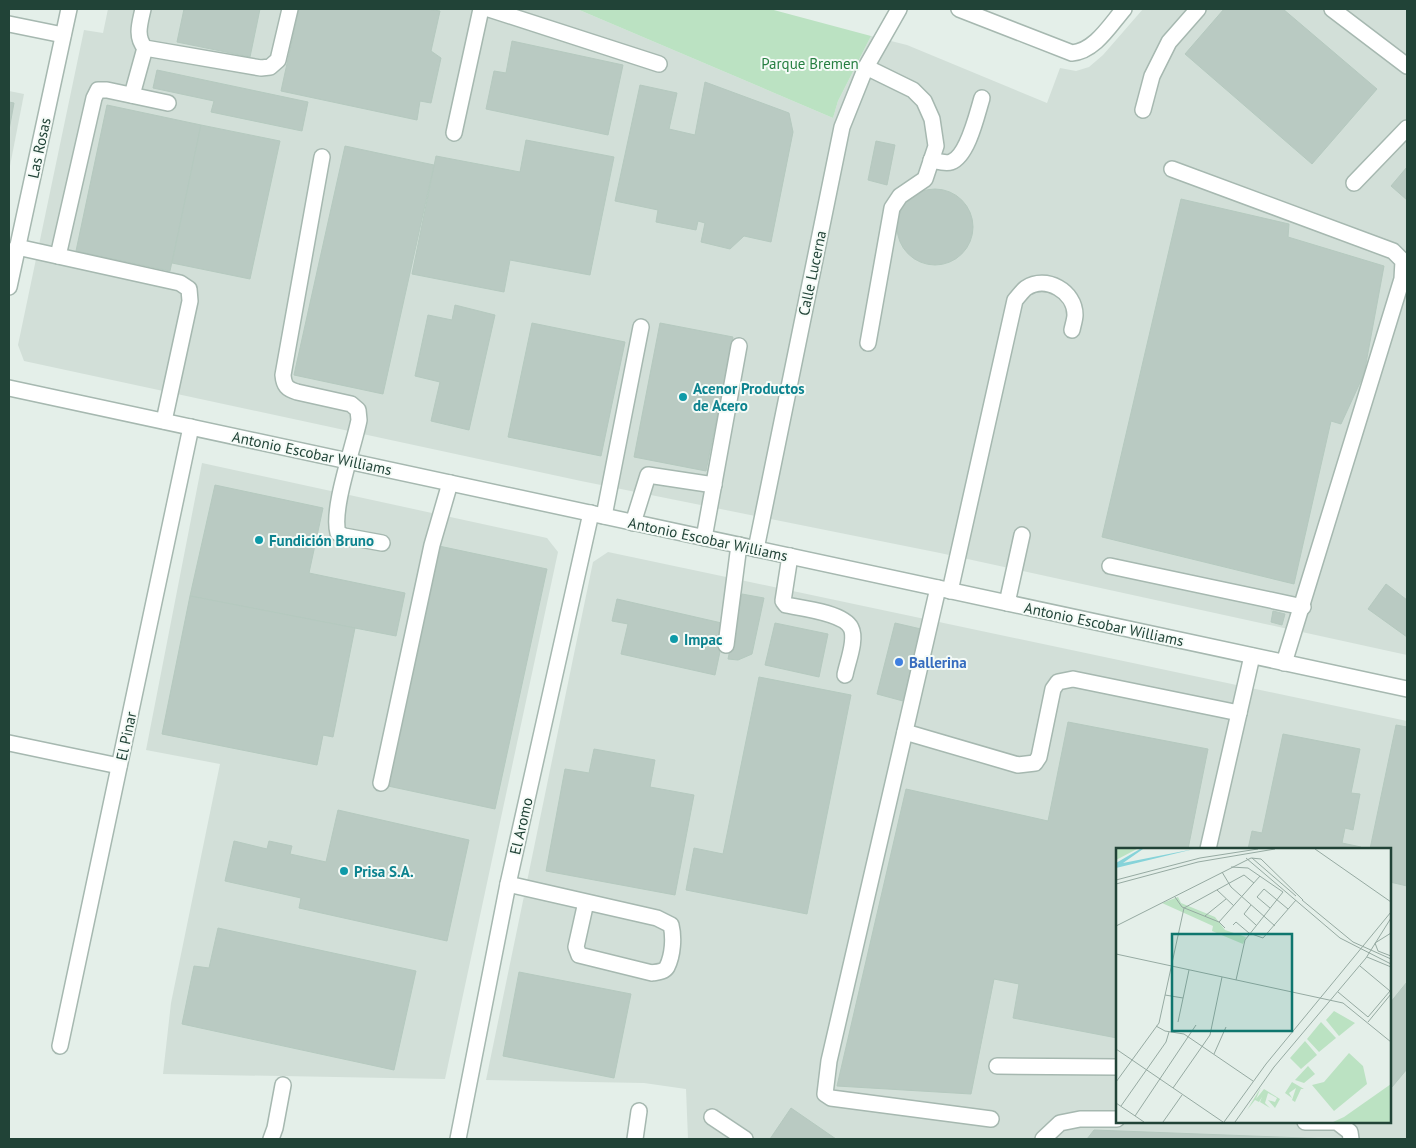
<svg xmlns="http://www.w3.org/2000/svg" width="1416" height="1148" font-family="'PT Sans',sans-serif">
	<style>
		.built { fill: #d2dfd8; fill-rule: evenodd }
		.green { fill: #bbe2c2 }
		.building { fill: #b9cac2; stroke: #b5c9bf }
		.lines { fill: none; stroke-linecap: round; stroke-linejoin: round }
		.minor-casing { stroke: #a6b8b0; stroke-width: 18 }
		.minor { stroke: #fff; stroke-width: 15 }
		.culture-dot { fill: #0f9aa8; stroke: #f5fbf7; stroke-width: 2 }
		.shop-dot { fill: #3f7fe0; stroke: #f5fbf7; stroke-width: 2 }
		.labels { text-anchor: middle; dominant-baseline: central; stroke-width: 4; stroke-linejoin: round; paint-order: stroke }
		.park-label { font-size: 15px; fill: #267f41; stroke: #f5fbf7 }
		.street-label { font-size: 15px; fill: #214337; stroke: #f5fbf7 }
		.culture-label { font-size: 15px; font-weight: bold; fill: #0d838f; stroke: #f5fbf7; text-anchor: start }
		.shop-label { font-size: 15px; font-weight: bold; fill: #366cbe; stroke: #f5fbf7; text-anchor: start }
		.inset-road { fill: none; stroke: #96aaa2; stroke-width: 1 }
		.view { fill: #0f766e; fill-opacity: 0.15; stroke: #0f766e; stroke-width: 2.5 }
		.inset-edge { fill: none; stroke: #214337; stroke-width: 2.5 }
	</style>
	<rect width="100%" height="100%" fill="#e4efe9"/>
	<g class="built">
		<path d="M 108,9 L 577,9 L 833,118 L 838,101 L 871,36 L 907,45 L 1047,103 L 1060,68 L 1076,71 L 1089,67 L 1103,55 L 1143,9 L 1407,9 L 1407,655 L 940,553 L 581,481 L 24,361 L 18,345 L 84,30 L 103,33 Z"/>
		<path d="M 9,91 L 24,94 L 9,171 Z"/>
		<path d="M 202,463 L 547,538 L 558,552 L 445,1079 L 163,1074 L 171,1003 L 220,764 L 146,750 Z"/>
		<path d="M 608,552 L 1407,721 L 1407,1139 L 688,1139 L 686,1089 L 644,1083 L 486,1080 L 593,562 ZM 1117,849 L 1390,849 L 1390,1122 L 1117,1122 Z"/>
	</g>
	<path class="green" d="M 577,9 L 770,9 L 871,36 L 838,101 L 833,118 Z"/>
	<g class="building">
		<path d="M 184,9 L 260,9 L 250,57 L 177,42 Z"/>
		<path d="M 299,9 L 428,9 L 440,11 L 431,51 L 441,58 L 431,103 L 420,101 L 417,120 L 281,91 Z"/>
		<path d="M 1224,9 L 1283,9 L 1377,89 L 1312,164 L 1185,54 Z"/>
		<path d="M 512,41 L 623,65 L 608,135 L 486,109 L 494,71 L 506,73 Z"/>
		<path d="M 157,70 L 308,102 L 302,131 L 211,112 L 214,101 L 153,88 Z"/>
		<path d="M 705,82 L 789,113 L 793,132 L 771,242 L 744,236 L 730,249 L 701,242 L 705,223 L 698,221 L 696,230 L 656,222 L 658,210 L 615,201 L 640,85 L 677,93 L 669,129 L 695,135 Z"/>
		<path d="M 9,102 L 14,103 L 9,130 Z"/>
		<path d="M 107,105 L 201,125 L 170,271 L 76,251 Z"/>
		<path d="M 201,125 L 280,141 L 250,279 L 172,263 Z"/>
		<path d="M 526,140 L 614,157 L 590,275 L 510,260 L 504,292 L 412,274 L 436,156 L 520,172 Z"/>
		<path d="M 876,141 L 895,145 L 887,185 L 868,180 Z"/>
		<path d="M 345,146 L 434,165 L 383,394 L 294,375 Z"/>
		<path d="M 1407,167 L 1407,200 L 1391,186 Z"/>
		<circle cx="935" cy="227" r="38"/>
		<path d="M 1181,199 L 1289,224 L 1288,237 L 1384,266 L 1364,374 L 1341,424 L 1331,421 L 1294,584 L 1102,537 Z"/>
		<path d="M 455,305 L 495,315 L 469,430 L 431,421 L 440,382 L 415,376 L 428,315 L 452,320 Z"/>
		<path d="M 532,323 L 625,342 L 601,456 L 508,437 Z"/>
		<path d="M 660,323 L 733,337 L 706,471 L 634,457 Z"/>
		<path d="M 215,485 L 323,508 L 309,573 L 405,593 L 396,636 L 190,596 Z"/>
		<path d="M 439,546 L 547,569 L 495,809 L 388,786 Z"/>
		<path d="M 1386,584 L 1407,600 L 1407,637 L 1368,609 Z"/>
		<path d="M 742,594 L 764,598 L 752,654 L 738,660 L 728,659 Z"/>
		<path d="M 190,596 L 355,628 L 333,737 L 323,735 L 317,765 L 162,734 Z"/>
		<path d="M 617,599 L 726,624 L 715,675 L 621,654 L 628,624 L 612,621 Z"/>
		<path d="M 1273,611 L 1285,614 L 1282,625 L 1271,622 Z"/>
		<path d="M 775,623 L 828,634 L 819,677 L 765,665 Z"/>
		<path d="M 895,623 L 921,629 L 903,701 L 877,694 Z"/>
		<path d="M 759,677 L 851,695 L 807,914 L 686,890 L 694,848 L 723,854 Z"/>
		<path d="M 1068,722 L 1208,749 L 1188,849 L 1117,849 L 1117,1038 L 1013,1018 L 1019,984 L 994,979 L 971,1094 L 837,1086 L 906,789 L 1048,821 Z"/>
		<path d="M 1396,725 L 1407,727 L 1407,886 L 1390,882 L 1390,849 L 1370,849 Z"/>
		<path d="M 1283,734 L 1360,749 L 1351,793 L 1360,794 L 1353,830 L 1345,828 L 1342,843 L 1361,847 L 1361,849 L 1248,849 L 1252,831 L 1262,833 Z"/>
		<path d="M 594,749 L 655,760 L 650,787 L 694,795 L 675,895 L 546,871 L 565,769 L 589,773 Z"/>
		<path d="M 338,810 L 469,840 L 447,941 L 299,908 L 301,898 L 225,881 L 234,841 L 267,849 L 269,841 L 292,846 L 290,854 L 326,862 Z"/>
		<path d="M 218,928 L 416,971 L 394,1070 L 182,1024 L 194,966 L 209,968 Z"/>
		<path d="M 519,972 L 631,994 L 614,1078 L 503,1056 Z"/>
		<path d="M 1407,982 L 1407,1069 L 1392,1087 L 1390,1084 L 1390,1003 Z"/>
		<path d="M 791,1108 L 836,1139 L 770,1139 Z"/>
		<path d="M 1094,1130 L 1331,1139 L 1087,1139 Z"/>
	</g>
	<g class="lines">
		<g class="minor-casing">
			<g id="minor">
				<path d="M 143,9 C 140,23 135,36 145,48 L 261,68 L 270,67 L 278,60 L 290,9"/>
				<path d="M 489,9 L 659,64"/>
				<path d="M 959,9 L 1072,53 C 1095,51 1110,25 1124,9"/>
				<path d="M 1332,9 L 1407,66"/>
				<path d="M 9,24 L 63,35"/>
				<path d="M 866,67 L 913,90 L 924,101 L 932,119 L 936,146 L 925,179 L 900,196 L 892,208 L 868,343"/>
				<path d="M 132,95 L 145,48"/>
				<path d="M 1143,110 L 1152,76 L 1169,42 L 1198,9"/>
				<path d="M 454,133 L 481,9"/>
				<path d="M 322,157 L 283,375 C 284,386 287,389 297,392 L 351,404 L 358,410 L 359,420 C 354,446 331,509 338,533 L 344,536 L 382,543"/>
				<path d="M 931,160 C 937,161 945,164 951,162 C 968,156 977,114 982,98"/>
				<path d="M 1172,169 L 1393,251 L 1403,261 L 1402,279 L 1284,663"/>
				<path d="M 1354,183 L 1407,128"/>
				<path d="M 17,247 L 180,283 L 189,289 L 190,301 L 164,421"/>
				<path d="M 58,256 L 94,98 L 98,90 L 107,90 L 168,103"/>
				<path d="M 9,287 L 69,9"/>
				<path d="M 9,388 L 1407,689"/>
				<path d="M 604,516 L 641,327"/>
				<path d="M 633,523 L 648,475 L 714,485"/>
				<path d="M 704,538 L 739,346"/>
				<path d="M 756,549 L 842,127 L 866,67 L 899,9"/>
				<path d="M 790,556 L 783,601 L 786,605 C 802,608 844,613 851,628 C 857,640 847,663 845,675"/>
				<path d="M 1110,566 L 1303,607"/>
				<path d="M 938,588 L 829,1061 L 825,1094 L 831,1098 L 991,1119"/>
				<path d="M 950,591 L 1015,300 C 1019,296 1022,291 1026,288 C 1046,275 1075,291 1075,315 C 1075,319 1073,325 1072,330"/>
				<path d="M 1007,603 L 1022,535"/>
				<path d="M 726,645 L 739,545"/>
				<path d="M 905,732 L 1018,765 L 1035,763 L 1039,757 L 1053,689 L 1058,682 L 1073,679 L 1239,713"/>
				<path d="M 9,743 L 119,766"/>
				<path d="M 381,783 L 432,545 L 450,483"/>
				<path d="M 1208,849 L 1252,656"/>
				<path d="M 508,884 L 657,918 L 671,925 C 674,937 673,955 667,967 C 664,972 657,972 652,973 L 579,955 L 576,947 L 586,902"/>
				<path d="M 60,1046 L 191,427"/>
				<path d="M 997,1066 L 1117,1067"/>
				<path d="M 712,1117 L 745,1139"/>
				<path d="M 1305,1122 L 1337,1122 L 1350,1132 L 1351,1139"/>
				<path d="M 271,1139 L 275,1128 L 283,1085"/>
				<path d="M 458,1139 L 508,884 L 591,513"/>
				<path d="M 635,1139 L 639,1111"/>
				<path d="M 1043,1139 L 1060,1123 L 1080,1119 L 1117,1119"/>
			</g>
		</g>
		<use href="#minor" class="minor"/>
	</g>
	<g class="culture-dot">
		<circle cx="683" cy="397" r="5"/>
		<circle cx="259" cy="540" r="5"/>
		<circle cx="674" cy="639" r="5"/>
		<circle cx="344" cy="871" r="5"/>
	</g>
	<circle class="shop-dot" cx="899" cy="662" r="5"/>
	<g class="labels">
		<g class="park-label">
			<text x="810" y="63">Parque Bremen</text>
		</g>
		<g class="street-label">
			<text transform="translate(39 148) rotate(-78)">Las Rosas</text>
			<text transform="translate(812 273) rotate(-78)">Calle Lucerna</text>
			<text transform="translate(312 453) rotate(12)">Antonio Escobar Williams</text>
			<text transform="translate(708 539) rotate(12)">Antonio Escobar Williams</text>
			<text transform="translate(1104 624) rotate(12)">Antonio Escobar Williams</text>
			<text transform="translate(126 736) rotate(-78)">El Pinar</text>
			<text transform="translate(521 826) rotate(-77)">El Aromo</text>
		</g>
		<g class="culture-label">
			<text x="693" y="388">Acenor Productos<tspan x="693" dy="17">de Acero</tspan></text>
			<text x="269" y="540">Fundición Bruno</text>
			<text x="684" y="639">Impac</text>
			<text x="354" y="871">Prisa S.A.</text>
		</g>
		<g class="shop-label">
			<text x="909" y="662">Ballerina</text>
		</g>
	</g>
	<g transform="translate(1116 848)">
		<rect width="275" height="275" fill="#e4efe9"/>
		<path d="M 0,1 L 21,1 L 0,12 ZM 62,49 L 65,55 L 99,69 L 109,82 L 130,89 L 127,96 L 96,83 L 97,78 L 46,55 ZM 218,163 L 239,175 L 223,188 L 210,172 ZM 205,174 L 220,190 L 203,204 L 191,191 ZM 189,193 L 201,207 L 185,221 L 174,210 ZM 233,205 L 247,218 L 251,236 L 218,263 L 196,237 L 208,234 ZM 192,218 L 199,226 L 188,235 L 179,232 ZM 176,234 L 188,241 L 185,241 L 179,254 L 176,252 L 180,240 L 173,245 L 176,250 L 169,245 ZM 275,236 L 275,274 L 217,274 L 228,269 ZM 145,239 L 140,251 L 148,241 L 164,251 L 159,260 L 152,252 L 159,254 L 161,250 L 152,245 L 149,255 L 154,260 L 144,254 L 146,249 L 143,254 L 139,252 L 131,262 Z" fill="#bbe2c2"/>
		<path d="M 24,1 L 27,1 L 7,15 L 78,1 L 0,20 L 0,15 Z" fill="#86d3d9"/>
		<path class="inset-road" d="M 199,1 L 275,54M 130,10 L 224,90 L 275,116M 136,10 L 180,48M 115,19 L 132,20 L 167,44M 106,24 L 115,39 L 159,78M 0,32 L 84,10 L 142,1M 0,36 L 82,14 L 159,1M 101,42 L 118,58M 59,49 L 66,59 L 103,74 L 109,80M 186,52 L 237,94 L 275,111M 135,57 L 128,66 L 140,77M 68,60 L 128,27 L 138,35M 154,60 L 141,49 L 148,41 L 172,61M 89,68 L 110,51M 103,74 L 144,28M 117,77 L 120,74 L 133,85 L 147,90 L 180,52M 0,78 L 135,10 L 145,11 L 187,52M 259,95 L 262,103 L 275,108M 259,95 L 275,85M 0,106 L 227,155 L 275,194M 251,109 L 275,119M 120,132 L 129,92 L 167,44M 222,144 L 252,169 L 274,143 L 244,118M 49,147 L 67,150M 62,174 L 73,122M 252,174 L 275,146M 40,178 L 49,183 L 68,186 L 137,233M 0,201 L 107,274M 98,206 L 110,179M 0,234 L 43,175 L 68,60M 57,240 L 94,187 L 106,129M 0,255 L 28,274M 5,258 L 50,194 L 53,184M 19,268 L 80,177M 47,274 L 66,247M 108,274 L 150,216 L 275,64M 119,274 L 158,219 L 250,110 L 275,70"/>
		<path class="view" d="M 56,86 L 176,86 L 176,183 L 56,183 Z"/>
		<rect width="275" height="275" class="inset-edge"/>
	</g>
	<rect width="1416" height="1148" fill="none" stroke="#214337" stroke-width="20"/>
</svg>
